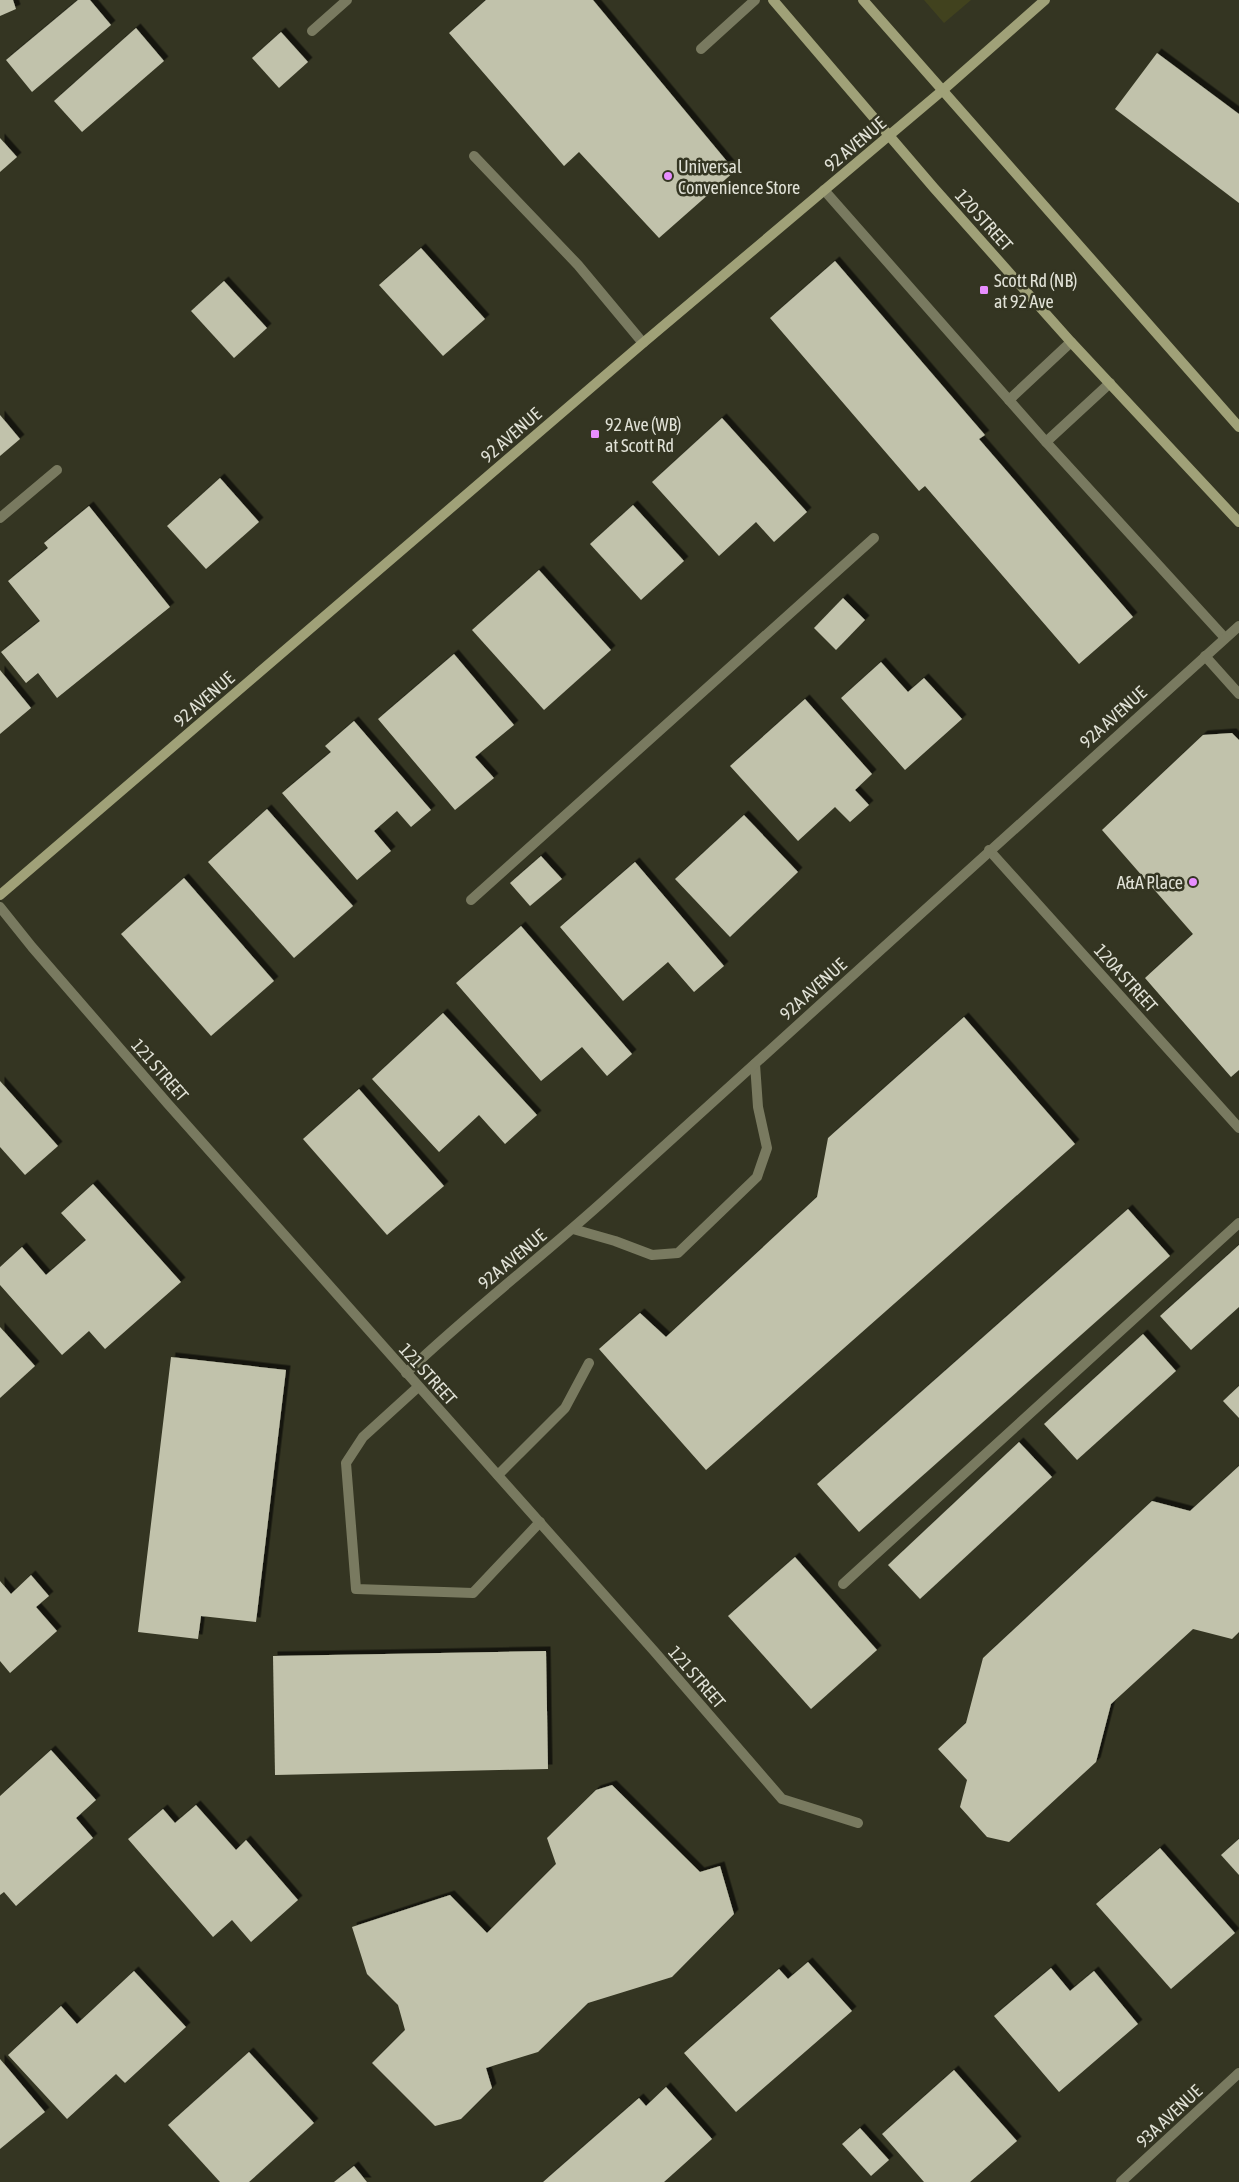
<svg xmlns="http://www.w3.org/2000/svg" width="1239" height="2182" font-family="'Asap Condensed',sans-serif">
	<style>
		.green { fill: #41421e }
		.building { fill: #c1c2ab; filter: url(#shadow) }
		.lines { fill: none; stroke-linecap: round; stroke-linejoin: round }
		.lane { stroke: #797a60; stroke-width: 10 }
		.street { stroke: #797a60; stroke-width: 10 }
		.secondary { stroke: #a0a178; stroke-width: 10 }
		.poi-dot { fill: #e88eff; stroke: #343522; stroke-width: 2 }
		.labels { text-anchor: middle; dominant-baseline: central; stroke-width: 5; stroke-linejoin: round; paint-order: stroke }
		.street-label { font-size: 18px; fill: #e1e2d7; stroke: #343522 }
		.poi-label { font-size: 18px; fill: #e1e2d7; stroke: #343522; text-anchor: start }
	</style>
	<defs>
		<filter id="shadow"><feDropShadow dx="4.5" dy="-4.5" stdDeviation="0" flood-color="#0009"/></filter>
	</defs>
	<rect width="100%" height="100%" fill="#343522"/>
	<path class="green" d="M 924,0 L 971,0 L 944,23 Z"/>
	<g class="building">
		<path d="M 0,0 L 13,0 L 16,9 L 0,16 Z"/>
		<path d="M 78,0 L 90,0 L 111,25 L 32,92 L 6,60 Z"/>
		<path d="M 486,0 L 593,0 L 735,171 L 659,238 L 579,152 L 564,166 L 449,33 Z"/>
		<path d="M 136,28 L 164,61 L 82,132 L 54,101 Z"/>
		<path d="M 281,32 L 308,62 L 279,88 L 252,58 Z"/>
		<path d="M 1157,53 L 1239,114 L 1239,203 L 1115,109 Z"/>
		<path d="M 0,138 L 17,157 L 0,172 Z"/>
		<path d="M 421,248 L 485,319 L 443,356 L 379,285 Z"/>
		<path d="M 835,261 L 985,435 L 979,439 L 1133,617 L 1079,664 L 925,486 L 919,491 L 770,318 Z"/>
		<path d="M 224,281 L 267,328 L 234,358 L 191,311 Z"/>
		<path d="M 0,415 L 20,439 L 0,456 Z"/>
		<path d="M 722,418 L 807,512 L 774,542 L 756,522 L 719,556 L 652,482 Z"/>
		<path d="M 220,478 L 259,522 L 206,569 L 167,526 Z"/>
		<path d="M 633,505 L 684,561 L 641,600 L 590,544 Z"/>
		<path d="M 89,506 L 170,607 L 57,698 L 38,673 L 26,683 L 1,652 L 40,621 L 8,581 L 48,548 L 44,543 Z"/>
		<path d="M 539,570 L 611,650 L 544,710 L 472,630 Z"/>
		<path d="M 843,598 L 865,620 L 836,650 L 814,628 Z"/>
		<path d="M 454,654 L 514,725 L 475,757 L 494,778 L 455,810 L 378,719 Z"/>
		<path d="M 881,662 L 908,692 L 924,678 L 962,719 L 905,770 L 841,698 Z"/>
		<path d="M 0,670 L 31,708 L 0,734 Z"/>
		<path d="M 805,699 L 872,774 L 855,790 L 869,805 L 850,822 L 835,807 L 798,841 L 730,766 Z"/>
		<path d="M 354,721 L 431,810 L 411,827 L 397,811 L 374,831 L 391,851 L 357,880 L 282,793 L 331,752 L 325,746 Z"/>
		<path d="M 1232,733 L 1239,740 L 1239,1070 L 1231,1077 L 1145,978 L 1193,934 L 1102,830 L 1203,735 Z"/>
		<path d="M 267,809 L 353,906 L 294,958 L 208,862 Z"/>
		<path d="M 744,815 L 798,872 L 730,937 L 675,879 Z"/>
		<path d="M 541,856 L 562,879 L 530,906 L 510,883 Z"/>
		<path d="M 635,862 L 724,966 L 694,992 L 668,962 L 623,1001 L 560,927 Z"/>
		<path d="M 184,878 L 274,981 L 211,1036 L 121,934 Z"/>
		<path d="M 521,926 L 632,1054 L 607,1076 L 582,1047 L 541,1081 L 456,983 Z"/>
		<path d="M 443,1013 L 537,1115 L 505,1144 L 479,1115 L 439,1152 L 372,1079 Z"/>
		<path d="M 964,1017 L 1075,1144 L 706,1470 L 599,1349 L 640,1313 L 666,1337 L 817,1197 L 828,1138 Z"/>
		<path d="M 0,1081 L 58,1146 L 25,1175 L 0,1147 Z"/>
		<path d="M 359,1089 L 444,1186 L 387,1235 L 303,1139 Z"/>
		<path d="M 93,1184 L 181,1282 L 105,1349 L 89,1331 L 62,1355 L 0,1285 L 0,1267 L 22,1247 L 46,1275 L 86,1240 L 61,1213 Z"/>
		<path d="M 1128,1209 L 1170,1256 L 859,1532 L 817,1484 Z"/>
		<path d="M 1239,1245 L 1239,1307 L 1191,1350 L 1160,1316 Z"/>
		<path d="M 0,1327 L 35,1366 L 0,1398 Z"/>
		<path d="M 1143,1334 L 1176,1371 L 1077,1460 L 1044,1424 Z"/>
		<path d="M 171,1357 L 286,1370 L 256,1622 L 201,1616 L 198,1639 L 138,1632 Z"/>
		<path d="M 1239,1386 L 1239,1418 L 1223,1401 Z"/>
		<path d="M 1019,1442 L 1052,1477 L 920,1599 L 888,1565 Z"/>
		<path d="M 1239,1466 L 1239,1632 L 1232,1639 L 1193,1629 L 1111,1704 L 1096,1762 L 1009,1842 L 987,1837 L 960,1807 L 967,1780 L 938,1749 L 966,1723 L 983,1658 L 1152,1501 L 1190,1511 Z"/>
		<path d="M 795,1557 L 877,1650 L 811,1709 L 728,1616 Z"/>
		<path d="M 31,1575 L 49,1596 L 36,1607 L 57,1631 L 10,1673 L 0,1661 L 0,1581 L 11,1594 Z"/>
		<path d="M 546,1651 L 548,1769 L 275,1775 L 273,1656 Z"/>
		<path d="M 51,1750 L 96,1800 L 76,1818 L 93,1838 L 16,1906 L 4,1892 L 0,1895 L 0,1796 Z"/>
		<path d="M 612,1785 L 700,1872 L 720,1866 L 734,1914 L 672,1977 L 588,2003 L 538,2052 L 486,2068 L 492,2088 L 461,2119 L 435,2126 L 372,2063 L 405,2030 L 398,2005 L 367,1974 L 352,1927 L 450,1895 L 487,1933 L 556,1864 L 547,1838 L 596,1790 Z"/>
		<path d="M 196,1805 L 236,1850 L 246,1840 L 298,1900 L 251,1942 L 232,1920 L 213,1937 L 128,1839 L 163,1809 L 175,1823 Z"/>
		<path d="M 1239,1839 L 1239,1875 L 1221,1855 Z"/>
		<path d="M 1160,1848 L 1235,1933 L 1171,1989 L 1096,1904 Z"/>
		<path d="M 808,1962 L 852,2011 L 736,2112 L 684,2053 L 779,1969 L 788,1979 Z"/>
		<path d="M 1051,1968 L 1070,1991 L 1094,1971 L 1138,2024 L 1059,2092 L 994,2016 Z"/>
		<path d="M 134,1971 L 186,2027 L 125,2083 L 116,2074 L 67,2119 L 8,2055 L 61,2006 L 77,2024 Z"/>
		<path d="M 249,2052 L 314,2123 L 249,2182 L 220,2182 L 168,2125 Z"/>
		<path d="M 0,2059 L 45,2112 L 0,2149 Z"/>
		<path d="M 954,2070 L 1017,2141 L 970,2182 L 924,2182 L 882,2134 Z"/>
		<path d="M 666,2087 L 712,2139 L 664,2182 L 543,2182 L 639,2098 L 646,2106 Z"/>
		<path d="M 860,2128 L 889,2160 L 871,2176 L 842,2144 Z"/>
		<path d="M 354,2166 L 367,2182 L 334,2182 Z"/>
	</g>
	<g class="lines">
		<g class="lane">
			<path d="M 312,31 L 347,0"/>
			<path d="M 701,49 L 755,0"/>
			<path d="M 474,156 L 578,265 L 643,343"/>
			<path d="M 824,190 L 1046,442"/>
			<path d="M 1110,383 L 1046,442 L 1225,638"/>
			<path d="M 1009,400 L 1071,342"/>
			<path d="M 0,518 L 57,470"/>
			<path d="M 1205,656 L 1239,694"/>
			<path d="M 471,900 L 874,538"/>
			<path d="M 573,1229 L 615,1241 L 652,1255 L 678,1253 L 757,1177 L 767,1148 L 758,1107 L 755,1064"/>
			<path d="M 418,1387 L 363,1437 L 346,1463 L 356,1589 L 473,1593 L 540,1522"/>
			<path d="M 498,1475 L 565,1408 L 589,1363"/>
		</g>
		<g class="street">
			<path d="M 989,850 L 1239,1128"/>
			<path d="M 0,907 L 32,947 L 168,1104 L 654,1651 L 782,1799 L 858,1823"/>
			<path d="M 406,1373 C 471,1311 543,1256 609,1196 C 819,1006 1029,815 1239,626"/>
			<path d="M 843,1584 L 1239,1223"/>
			<path d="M 1121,2182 L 1239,2073"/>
		</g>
		<g class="secondary">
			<path d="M 773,0 L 934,188 L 1071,342 L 1239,522"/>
			<path d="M 863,0 L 1239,427"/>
			<path d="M 0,895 L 643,343 L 943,90 L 1045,0"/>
		</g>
	</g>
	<g class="poi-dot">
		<circle cx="668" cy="176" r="5"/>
		<rect x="979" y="285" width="10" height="10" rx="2.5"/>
		<rect x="590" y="429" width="10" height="10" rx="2.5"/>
		<circle cx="1193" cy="882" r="5"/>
	</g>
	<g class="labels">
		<g class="street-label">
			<text transform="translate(855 144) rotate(-40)">92 AVENUE</text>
			<text transform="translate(984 220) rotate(48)">120 STREET</text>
			<text transform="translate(511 435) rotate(-41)">92 AVENUE</text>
			<text transform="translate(204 699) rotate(-41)">92 AVENUE</text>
			<text transform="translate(1113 717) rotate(-42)">92A AVENUE</text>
			<text transform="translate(1126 978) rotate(48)">120A STREET</text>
			<text transform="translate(813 989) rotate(-42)">92A AVENUE</text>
			<text transform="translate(160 1070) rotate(49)">121 STREET</text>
			<text transform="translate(512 1259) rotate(-40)">92A AVENUE</text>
			<text transform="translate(428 1374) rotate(48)">121 STREET</text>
			<text transform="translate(697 1677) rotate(49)">121 STREET</text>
			<text transform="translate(1169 2116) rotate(-43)">93A AVENUE</text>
		</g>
		<g class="poi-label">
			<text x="678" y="166">Universal<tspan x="678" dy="21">Convenience Store</tspan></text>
			<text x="994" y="280">Scott Rd (NB)<tspan x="994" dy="21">at 92 Ave</tspan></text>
			<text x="605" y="424">92 Ave (WB)<tspan x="605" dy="21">at Scott Rd</tspan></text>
			<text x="1183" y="882" text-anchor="end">A&amp;A Place</text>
		</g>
	</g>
</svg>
